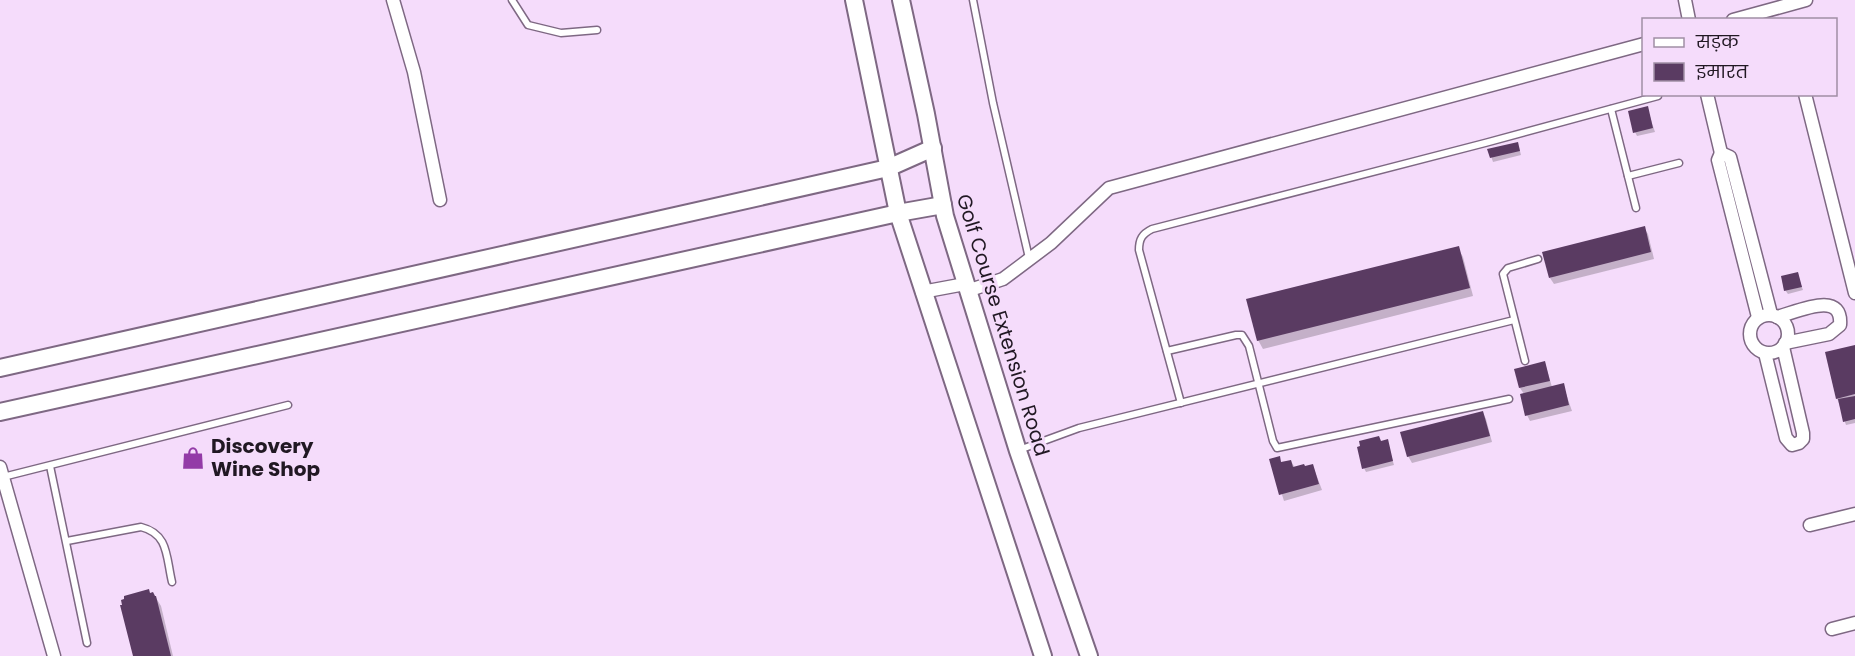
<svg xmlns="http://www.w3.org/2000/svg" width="1855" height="656" font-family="Poppins,'Noto Sans Devanagari',sans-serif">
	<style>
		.shadow { fill: #0003 }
		.building { fill: #5a3b62 }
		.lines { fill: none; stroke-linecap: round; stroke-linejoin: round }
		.lane-casing { stroke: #7e6883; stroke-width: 9 }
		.street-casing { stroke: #7e6883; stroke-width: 15 }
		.secondary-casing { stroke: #7e6883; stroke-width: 20 }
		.lane { stroke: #fff; stroke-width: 6 }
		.street { stroke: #fff; stroke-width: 12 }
		.secondary { stroke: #fff; stroke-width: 16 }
		.labels { text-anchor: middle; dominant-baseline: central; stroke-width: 6; stroke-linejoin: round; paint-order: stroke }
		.street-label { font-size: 20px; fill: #211823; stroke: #f5dcfb }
		.poi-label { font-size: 20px; font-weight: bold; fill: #211823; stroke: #f5dcfb; text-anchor: start }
	</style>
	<rect width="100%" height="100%" fill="#f5dcfb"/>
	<g class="shadow">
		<path d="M 1647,108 L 1655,132 L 1637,136 L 1635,132 Z"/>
		<path d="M 1519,147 L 1521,155 L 1493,162 L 1489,150 Z"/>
		<path d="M 1644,228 L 1648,234 L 1654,259 L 1554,284 L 1550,278 Z"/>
		<path d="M 1458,248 L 1463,257 L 1473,296 L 1263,349 L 1258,340 Z"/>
		<path d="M 1797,274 L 1803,290 L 1788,294 L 1785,290 Z"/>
		<path d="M 1855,347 L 1855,423 L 1846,425 L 1837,398 Z"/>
		<path d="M 1545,363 L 1552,387 L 1563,385 L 1572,411 L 1530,421 L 1527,415 L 1524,394 L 1520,388 L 1516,370 Z"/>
		<path d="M 1483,413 L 1486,419 L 1492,442 L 1412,463 L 1408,456 Z"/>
		<path d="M 1387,441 L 1394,465 L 1366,472 L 1364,468 L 1381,443 Z"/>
		<path d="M 1279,458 L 1282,464 L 1291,461 L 1295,468 L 1313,466 L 1322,490 L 1284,501 L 1271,460 Z"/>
		<path d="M 150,594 L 156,598 L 161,606 L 173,656 L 134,656 Z"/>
	</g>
	<g class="building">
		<path d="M 1648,106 L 1653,128 L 1633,133 L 1628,111 Z"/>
		<path d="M 1518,142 L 1520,151 L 1490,158 L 1487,149 Z"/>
		<path d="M 1645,226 L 1651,252 L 1549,278 L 1542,252 Z"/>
		<path d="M 1459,246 L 1470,288 L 1257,341 L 1246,299 Z"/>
		<path d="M 1798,272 L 1802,287 L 1784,291 L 1781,276 Z"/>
		<path d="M 1855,345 L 1855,394 L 1836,399 L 1825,352 Z"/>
		<path d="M 1545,361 L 1550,381 L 1519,388 L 1514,369 Z"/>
		<path d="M 1564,383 L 1569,405 L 1525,416 L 1520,394 Z"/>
		<path d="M 1855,396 L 1855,419 L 1843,422 L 1838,399 Z"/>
		<path d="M 1483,411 L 1490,436 L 1407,457 L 1400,432 Z"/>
		<path d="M 1379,436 L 1381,441 L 1388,439 L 1393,461 L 1362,469 L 1357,447 L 1360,446 L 1359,441 Z"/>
		<path d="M 1280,456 L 1281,462 L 1291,460 L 1293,467 L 1304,464 L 1305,466 L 1313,464 L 1319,484 L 1279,495 L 1269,459 Z"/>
		<path d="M 149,589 L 150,593 L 153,592 L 155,596 L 156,596 L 171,656 L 133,656 L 120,605 L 122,605 L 121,600 L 124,599 L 124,596 Z"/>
	</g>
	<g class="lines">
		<g class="lane-casing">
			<g id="lane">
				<path d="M 512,0 L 528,25 L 561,33 L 597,30"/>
				<path d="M 973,0 L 993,103 L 1029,258"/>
				<path d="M 1611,109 L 1636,208"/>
				<path d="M 1628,176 L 1679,163"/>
				<path d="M 1167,351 L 1236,335 L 1242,335 L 1249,346 L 1273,441 L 1277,448 L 1509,399"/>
				<path d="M 1525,361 L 1503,274 L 1508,268 L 1538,259"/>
				<path d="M 1181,403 L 1139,250 C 1139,239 1142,234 1152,229 L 1485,143 L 1658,96"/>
				<path d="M 1019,450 L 1079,428 L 1514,320"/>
				<path d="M 50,466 L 87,643"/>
				<path d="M 3,477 L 288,405"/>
				<path d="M 67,541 L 141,527 C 169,534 166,557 172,582"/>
			</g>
		</g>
		<g class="street-casing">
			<g id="street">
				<path d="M 393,0 L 414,72 L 440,200"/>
				<path d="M 1685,0 L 1689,20"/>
				<path d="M 1733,20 L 1806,0"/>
				<path d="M 1707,94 L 1721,153"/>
				<path d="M 1805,94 L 1855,293"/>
				<path d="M 967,291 L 1003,279 L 1051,243 L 1109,188 L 1644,44"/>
				<path d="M 922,292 L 965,284"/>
				<circle cx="1769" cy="334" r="19"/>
				<path d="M 1758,317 L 1718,160 L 1721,153 L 1730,157 L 1771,314"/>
				<path d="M 1777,317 C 1797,312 1843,289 1840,325 L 1829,334 L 1785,343"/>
				<path d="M 1765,353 L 1786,438 L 1792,445 L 1799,443 L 1803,439 L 1803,433 L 1783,347"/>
				<path d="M 0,467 L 54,656"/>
				<path d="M 1810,525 L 1855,514"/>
				<path d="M 1832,629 L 1855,623"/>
			</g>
		</g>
		<g class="secondary-casing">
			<g id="secondary">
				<path d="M 854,0 L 898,213 L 1043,656"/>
				<path d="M 901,0 L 926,114 L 945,216 L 1018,451 L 1089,656"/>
				<path d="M 0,368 L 888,168 L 933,148"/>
				<path d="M 0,412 L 898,213 L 943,205"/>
			</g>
		</g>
		<use href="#lane" class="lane"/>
		<use href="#street" class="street"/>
		<use href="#secondary" class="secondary"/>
	</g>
	<defs>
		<g id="shop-bare" transform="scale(1.8)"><path d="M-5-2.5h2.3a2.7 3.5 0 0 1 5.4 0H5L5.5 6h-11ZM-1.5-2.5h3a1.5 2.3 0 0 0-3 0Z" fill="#933ba7" stroke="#f5dcfb" stroke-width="2.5" paint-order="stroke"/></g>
	</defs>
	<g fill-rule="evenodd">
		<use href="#shop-bare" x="193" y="458"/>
	</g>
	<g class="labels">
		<g class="street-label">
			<text transform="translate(1003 325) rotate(73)">Golf Course Extension Road</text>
		</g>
		<g class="poi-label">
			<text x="211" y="446">Discovery<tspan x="211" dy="23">Wine Shop</tspan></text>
		</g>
	</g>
	<rect x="1642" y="18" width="195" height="78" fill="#f5dcfb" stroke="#a08ea5" stroke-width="1.5"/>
	<rect x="1654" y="38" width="30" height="9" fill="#ffffff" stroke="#a08ea5" stroke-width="1.5"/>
	<text x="1696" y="48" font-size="18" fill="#211823">सड़क</text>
	<rect x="1654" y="63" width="30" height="18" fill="#5a3b62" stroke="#a08ea5" stroke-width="1.5"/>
	<text x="1696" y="78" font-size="18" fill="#211823">इमारत</text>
</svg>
